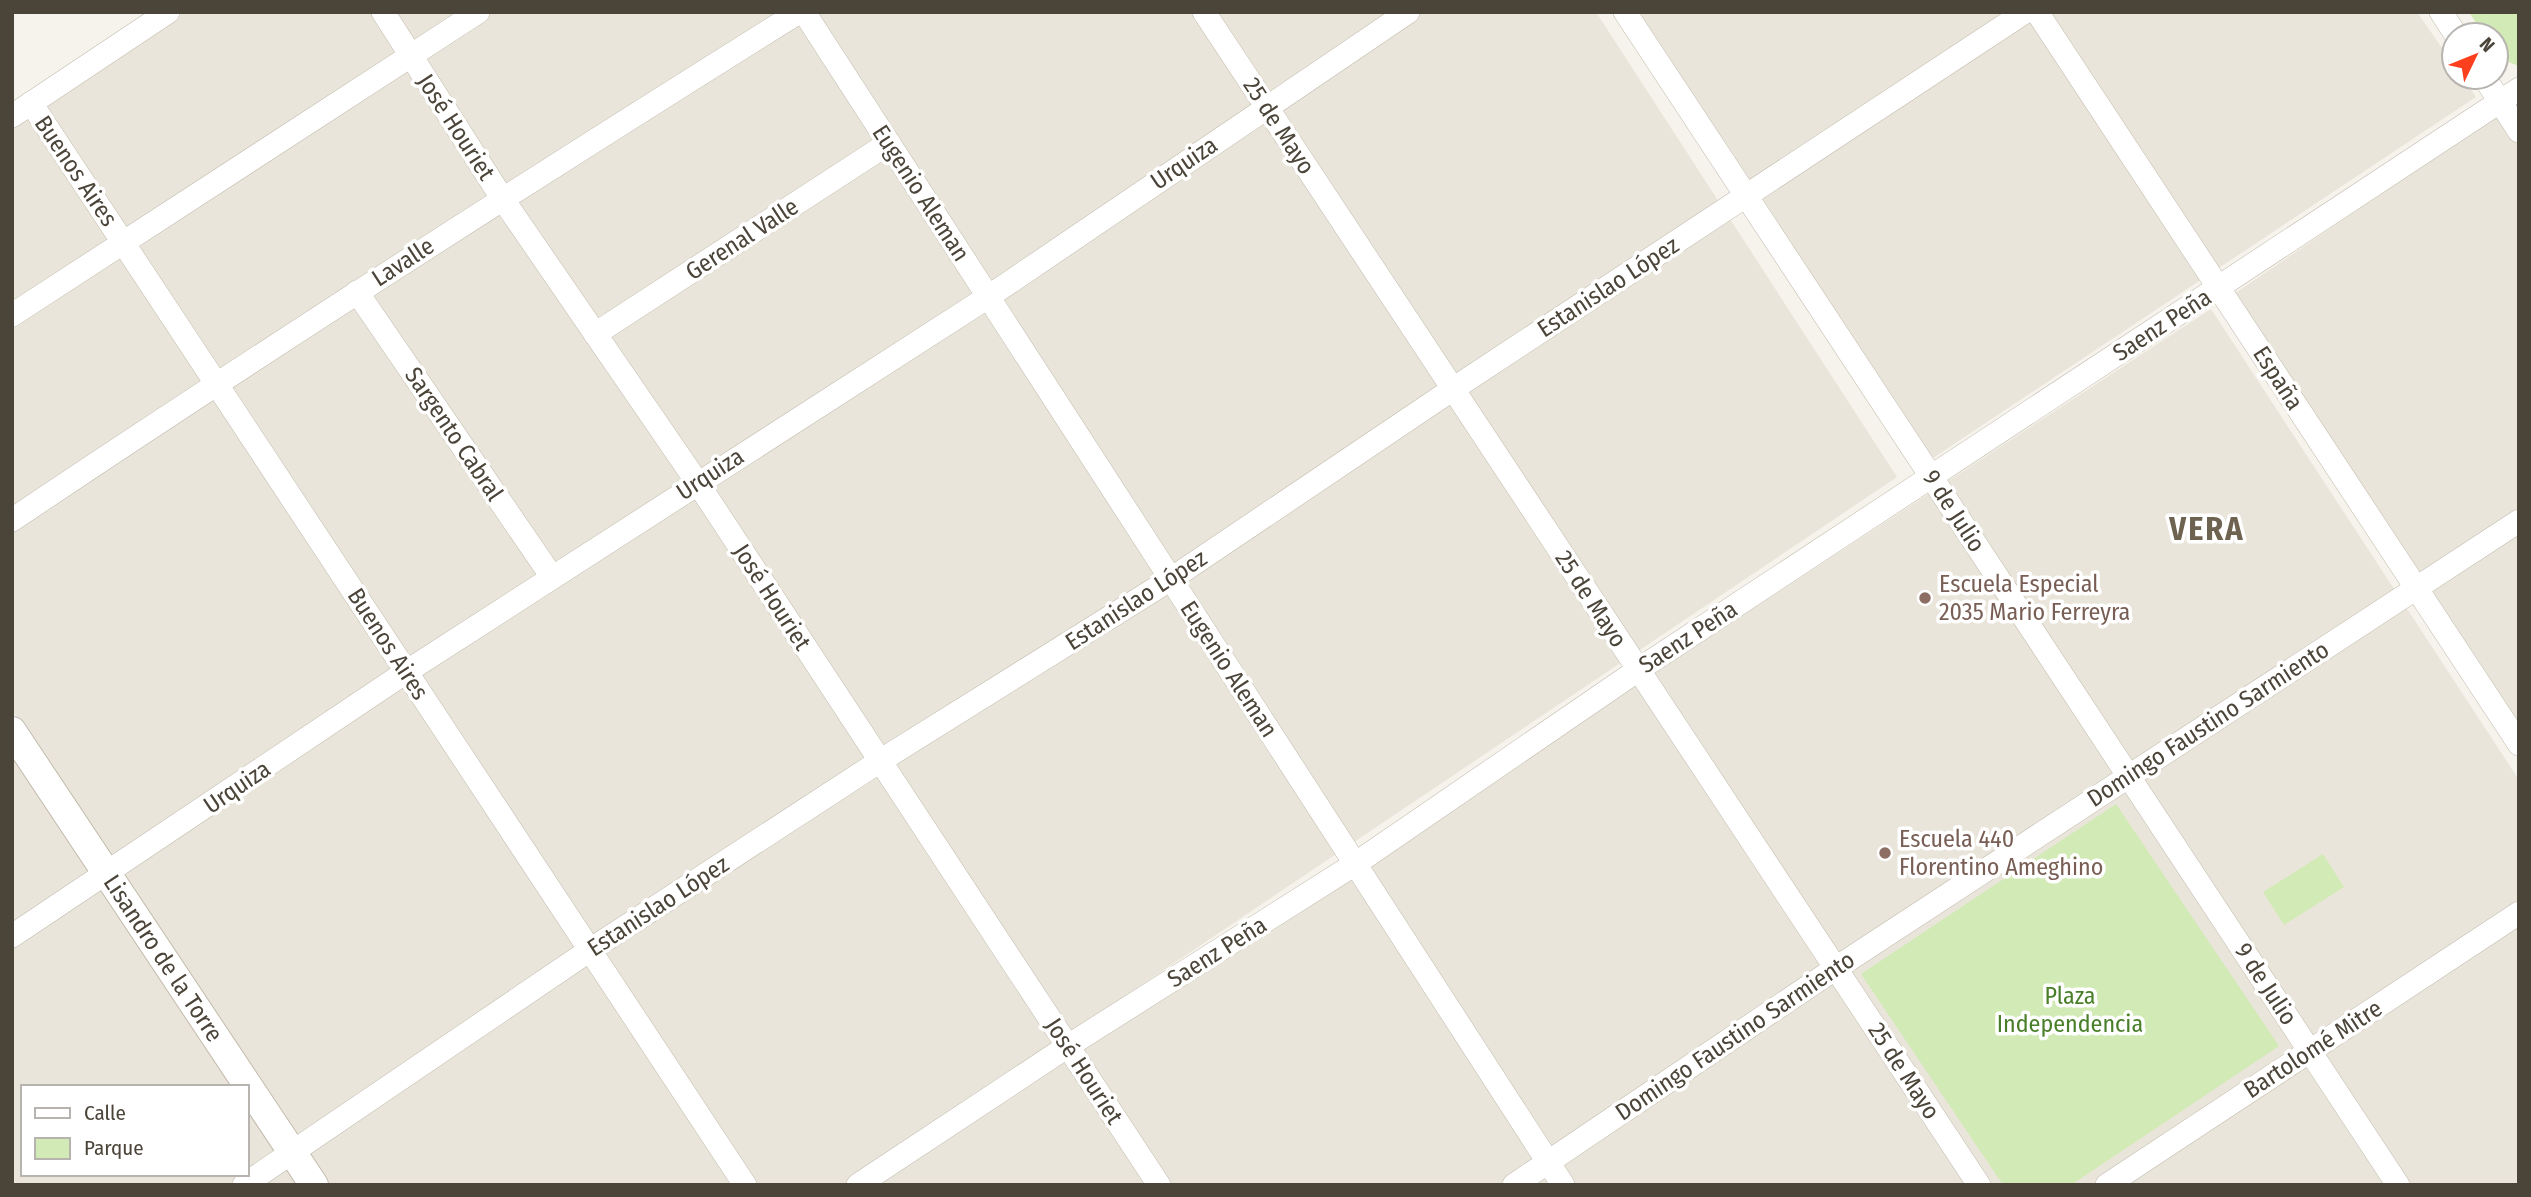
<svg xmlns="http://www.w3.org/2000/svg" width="2531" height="1197" font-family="'Fira Sans Condensed',sans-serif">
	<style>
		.residential { fill: #eae5da }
		.green { fill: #d2eab5 }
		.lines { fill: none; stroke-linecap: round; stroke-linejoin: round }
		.minor-casing { stroke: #c2bbae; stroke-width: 24 }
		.tertiary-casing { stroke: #c2bbae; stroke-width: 30 }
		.minor { stroke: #fff; stroke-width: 23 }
		.tertiary { stroke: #fff; stroke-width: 28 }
		.education-dot { fill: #8d6e63; stroke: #fff; stroke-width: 2.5 }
		.labels { text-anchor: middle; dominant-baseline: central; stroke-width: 7; stroke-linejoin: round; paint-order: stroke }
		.street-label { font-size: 24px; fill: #4b4439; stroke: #fff }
		.education-label { font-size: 24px; fill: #785e54; stroke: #fff; text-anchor: start }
		.park-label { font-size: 24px; fill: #4a7f2a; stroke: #fff }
		.district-label { font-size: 32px; font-weight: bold; letter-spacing: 2px; fill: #6e6250; stroke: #fff }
	</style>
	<rect width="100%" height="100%" fill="#f6f3ec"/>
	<g class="residential">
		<path d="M 185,12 L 1596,12 L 1897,477 L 844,1185 L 328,1185 L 12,710 L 12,127 Z"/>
		<path d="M 1638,12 L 2417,12 L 2454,65 L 2454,77 L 2462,77 L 2476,97 L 1933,458 Z"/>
		<path d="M 2519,100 L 2519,725 L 2234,294 Z"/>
		<path d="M 2211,309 L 2519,780 L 2519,1185 L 879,1185 L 1076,1055 L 1363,872 L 1647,678 Z"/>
		<path d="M 12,749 L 237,1087 L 23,1087 L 23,1174 L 247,1174 L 247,1102 L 301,1185 L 12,1185 Z"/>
	</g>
	<g class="green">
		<path d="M 2469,12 L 2519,12 L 2519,66 C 2499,59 2496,56 2496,35 L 2484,35 Z"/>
		<path d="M 2116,804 L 2279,1046 L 2071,1185 L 2003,1185 L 1861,974 Z"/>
		<path d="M 2323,854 L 2344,887 L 2284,925 L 2263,892 Z"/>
	</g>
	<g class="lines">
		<g class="minor-casing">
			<g id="minor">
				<path d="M 383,12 L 502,198 L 697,482 L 1159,1185"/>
				<path d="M 804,12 L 1563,1185"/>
				<path d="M 1204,12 L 1979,1185"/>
				<path d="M 1625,12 L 2398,1185"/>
				<path d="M 2037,12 L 2519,744"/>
				<path d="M 2441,12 L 2456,35"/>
				<path d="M 2484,77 L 2519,131"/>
				<path d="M 31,103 L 745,1185"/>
				<path d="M 12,116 L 168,12"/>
				<path d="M 357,292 L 552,577"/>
				<path d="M 12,315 L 478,12"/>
				<path d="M 595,334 L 889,143"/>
				<path d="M 12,520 C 271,346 534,178 799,12"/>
				<path d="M 12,936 L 406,672 L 988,297 L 1408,12"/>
				<path d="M 244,1185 L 590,950 L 880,761 L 1171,579 L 1453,389 L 2025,12"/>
				<path d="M 858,1185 L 1068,1046 L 1355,864 L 1638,670 L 2519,89"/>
				<path d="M 1514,1185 L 1836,968 L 2519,521"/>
				<path d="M 2107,1185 L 2519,913"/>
			</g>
		</g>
		<g class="tertiary-casing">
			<g id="tertiary">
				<path id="s1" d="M 12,731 L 314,1185"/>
			</g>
		</g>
		<use href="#minor" class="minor"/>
		<use href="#tertiary" class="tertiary"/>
	</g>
	<g class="education-dot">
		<circle cx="1925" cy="598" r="7"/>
		<circle cx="1885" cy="853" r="7"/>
	</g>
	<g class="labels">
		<g class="street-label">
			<text transform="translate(1279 126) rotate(57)">25 de Mayo</text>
			<text transform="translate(456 127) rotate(57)">José Houriet</text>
			<text transform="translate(1184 163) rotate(-34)">Urquiza</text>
			<text transform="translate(76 171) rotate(56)">Buenos Aires</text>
			<text transform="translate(921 193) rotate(57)">Eugenio Aleman</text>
			<text transform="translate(742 239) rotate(-33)">Gerenal Valle</text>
			<text transform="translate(403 262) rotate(-33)">Lavalle</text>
			<text transform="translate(1608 287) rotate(-33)">Estanislao López</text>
			<text transform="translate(2162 325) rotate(-33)">Saenz Peña</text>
			<text transform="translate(2278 378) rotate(57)">España</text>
			<text transform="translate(454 434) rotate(56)">Sargento Cabral</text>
			<text transform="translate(710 474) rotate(-33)">Urquiza</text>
			<text transform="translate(1954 511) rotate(57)">9 de Julio</text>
			<text transform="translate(772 597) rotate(57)">José Houriet</text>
			<text transform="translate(1591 599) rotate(57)">25 de Mayo</text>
			<text transform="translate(1136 600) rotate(-33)">Estanislao López</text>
			<text transform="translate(1688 637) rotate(-33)">Saenz Peña</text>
			<text transform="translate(388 644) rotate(57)">Buenos Aires</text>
			<text transform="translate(1229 669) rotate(57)">Eugenio Aleman</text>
			<text transform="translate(2208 724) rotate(-33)">Domingo Faustino Sarmiento</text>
			<text transform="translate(237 787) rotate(-34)">Urquiza</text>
			<text transform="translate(658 906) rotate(-33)">Estanislao López</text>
			<text transform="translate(1217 952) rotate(-32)">Saenz Peña</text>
			<text stroke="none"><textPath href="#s1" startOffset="273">Lisandro de la Torre</textPath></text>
			<text transform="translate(2266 984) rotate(57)">9 de Julio</text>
			<text transform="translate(1735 1036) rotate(-34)">Domingo Faustino Sarmiento</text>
			<text transform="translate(2313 1049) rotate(-33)">Bartolomé Mitre</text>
			<text transform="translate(1084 1071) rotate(57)">José Houriet</text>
			<text transform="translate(1904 1071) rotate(57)">25 de Mayo</text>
		</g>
		<g class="education-label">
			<text x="1939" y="584">Escuela Especial<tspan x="1939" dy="28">2035 Mario Ferreyra</tspan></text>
			<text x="1899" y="839">Escuela 440<tspan x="1899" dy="28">Florentino Ameghino</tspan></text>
		</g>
		<g class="park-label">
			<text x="2070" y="996">Plaza<tspan x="2070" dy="28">Independencia</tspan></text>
		</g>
		<g class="district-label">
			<text x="2207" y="529">VERA</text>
		</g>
	</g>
	<rect width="2531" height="1197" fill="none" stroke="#4b4439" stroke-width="28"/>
	<rect x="21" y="1085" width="228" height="91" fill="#ffffff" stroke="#b7b4b0" stroke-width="2"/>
	<rect x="35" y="1108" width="35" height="10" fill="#ffffff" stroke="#b7b4b0" stroke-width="2"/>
	<text x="84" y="1120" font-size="21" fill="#4b4439">Calle</text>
	<rect x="35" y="1138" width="35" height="21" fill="#d2eab5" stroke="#b7b4b0" stroke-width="2"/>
	<text x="84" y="1155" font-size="21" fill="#4b4439">Parque</text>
	<g transform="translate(2475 56) rotate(47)"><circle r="33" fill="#ffffff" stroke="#b7b4b0" stroke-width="2"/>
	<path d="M0-5L12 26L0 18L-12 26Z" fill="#fc3f1d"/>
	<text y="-10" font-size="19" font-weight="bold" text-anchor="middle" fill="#4b4439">N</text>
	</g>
</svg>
